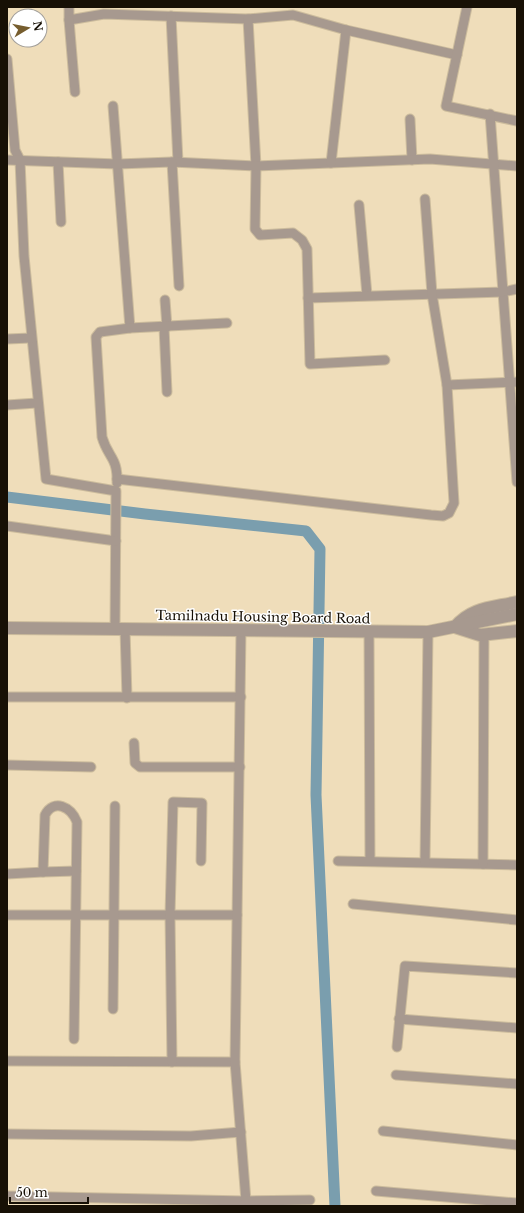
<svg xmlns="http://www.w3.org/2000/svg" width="524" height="1213" font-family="'Libre Baskerville',serif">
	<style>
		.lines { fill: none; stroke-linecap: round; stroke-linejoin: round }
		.canal { stroke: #7a9eae; stroke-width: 11 }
		.minor-casing { stroke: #ccbc9d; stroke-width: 11 }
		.tertiary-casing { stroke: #ccbc9d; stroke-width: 14 }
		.minor { stroke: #a7998f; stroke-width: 9 }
		.tertiary { stroke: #a7998f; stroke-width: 12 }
		.labels { text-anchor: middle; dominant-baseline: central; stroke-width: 3; stroke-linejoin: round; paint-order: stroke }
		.street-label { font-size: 13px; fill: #171005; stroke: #fff }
	</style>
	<rect width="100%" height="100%" fill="#efddba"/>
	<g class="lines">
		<path class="canal" d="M 7,497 L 145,514 L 306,531 L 320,549 L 316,795 L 335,1206"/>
		<g class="minor-casing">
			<g id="minor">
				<path d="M 69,7 L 69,20 L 104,14 L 248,19 L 293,15 L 346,30 L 457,55"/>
				<path d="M 467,7 L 446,106 L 517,121"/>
				<path d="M 171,16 L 178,162"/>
				<path d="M 248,19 L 256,166 L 255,229 L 260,235 L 293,233 L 302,240 L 307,249 L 310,364 L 385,360"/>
				<path d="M 69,20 L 75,92"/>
				<path d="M 7,59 L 15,150 L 20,160 L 24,256 L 46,479 L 116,491 L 115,629"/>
				<path d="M 113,106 L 130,328"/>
				<path d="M 410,119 L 412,160"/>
				<path d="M 7,160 L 118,164 L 172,162 L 256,166 L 430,159 L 517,166"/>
				<path d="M 58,162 L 61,222"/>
				<path d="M 172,162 L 179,286"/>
				<path d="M 331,163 L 346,30"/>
				<path d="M 359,205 L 367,295"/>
				<path d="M 517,289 L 503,292 L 517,482"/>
				<path d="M 308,298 L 503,292 L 490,114"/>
				<path d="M 165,300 L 167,327"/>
				<path d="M 164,327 L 167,392"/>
				<path d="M 7,339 L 31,338"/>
				<path d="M 447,385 L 517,382"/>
				<path d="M 7,405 L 37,403"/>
				<path d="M 117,479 L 431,515 L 443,516 L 449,513 L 454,503 L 447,385 L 432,294 L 425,199"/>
				<path d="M 117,483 C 118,457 108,458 102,437 L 96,337 L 100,332 L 130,328 L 227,323"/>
				<path d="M 7,526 L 116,541"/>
				<path d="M 125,629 L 127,698"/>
				<path d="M 369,632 L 370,861"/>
				<path d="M 7,697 L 241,697"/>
				<path d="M 134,743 L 135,763 L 140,767 L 240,767"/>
				<path d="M 7,765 L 91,767"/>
				<path d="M 338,861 L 517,865"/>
				<path d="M 425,862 L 428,632"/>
				<path d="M 483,864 L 484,635"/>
				<path d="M 43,872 L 76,871"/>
				<path d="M 7,874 L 43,872 L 45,815 C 54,798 71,807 77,822 L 74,1039"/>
				<path d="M 353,904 L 517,920"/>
				<path d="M 7,915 L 237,915"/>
				<path d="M 113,1009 L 115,806"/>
				<path d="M 399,1019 L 517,1028"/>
				<path d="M 397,1047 L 405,966 L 517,973"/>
				<path d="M 7,1061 L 235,1062"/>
				<path d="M 172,1062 L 170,915 L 173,802 L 202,803 L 201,861"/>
				<path d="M 396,1075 L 517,1084"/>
				<path d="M 383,1131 L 517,1145"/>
				<path d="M 7,1134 L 191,1136 L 241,1132"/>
				<path d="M 376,1191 L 517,1203"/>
				<path d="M 7,1196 L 246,1201 L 235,1062 L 241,630"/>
				<path d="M 246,1206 L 246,1201 L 310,1200"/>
			</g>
		</g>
		<g class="tertiary-casing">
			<g id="tertiary">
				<path d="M 517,602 C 492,608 472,607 455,627 L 480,635 L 517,631"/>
				<path d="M 7,628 L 428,632 L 517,614"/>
			</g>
		</g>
		<use href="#minor" class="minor"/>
		<use href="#tertiary" class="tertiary"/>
	</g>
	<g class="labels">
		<g class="street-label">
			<text transform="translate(263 617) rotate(1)">Tamilnadu Housing Board Road</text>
		</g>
	</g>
	<rect width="524" height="1213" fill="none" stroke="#171005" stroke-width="16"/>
	<g transform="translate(28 28) rotate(80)"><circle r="19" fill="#ffffff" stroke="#a29f9b"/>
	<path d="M0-3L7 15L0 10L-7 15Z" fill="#765d2e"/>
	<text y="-6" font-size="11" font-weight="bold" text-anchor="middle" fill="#171005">N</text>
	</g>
	<path d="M10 1197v6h78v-6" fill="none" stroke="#171005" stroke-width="2"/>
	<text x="16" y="1197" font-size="12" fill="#171005" stroke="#ffffff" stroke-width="3" paint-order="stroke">50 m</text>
</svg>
